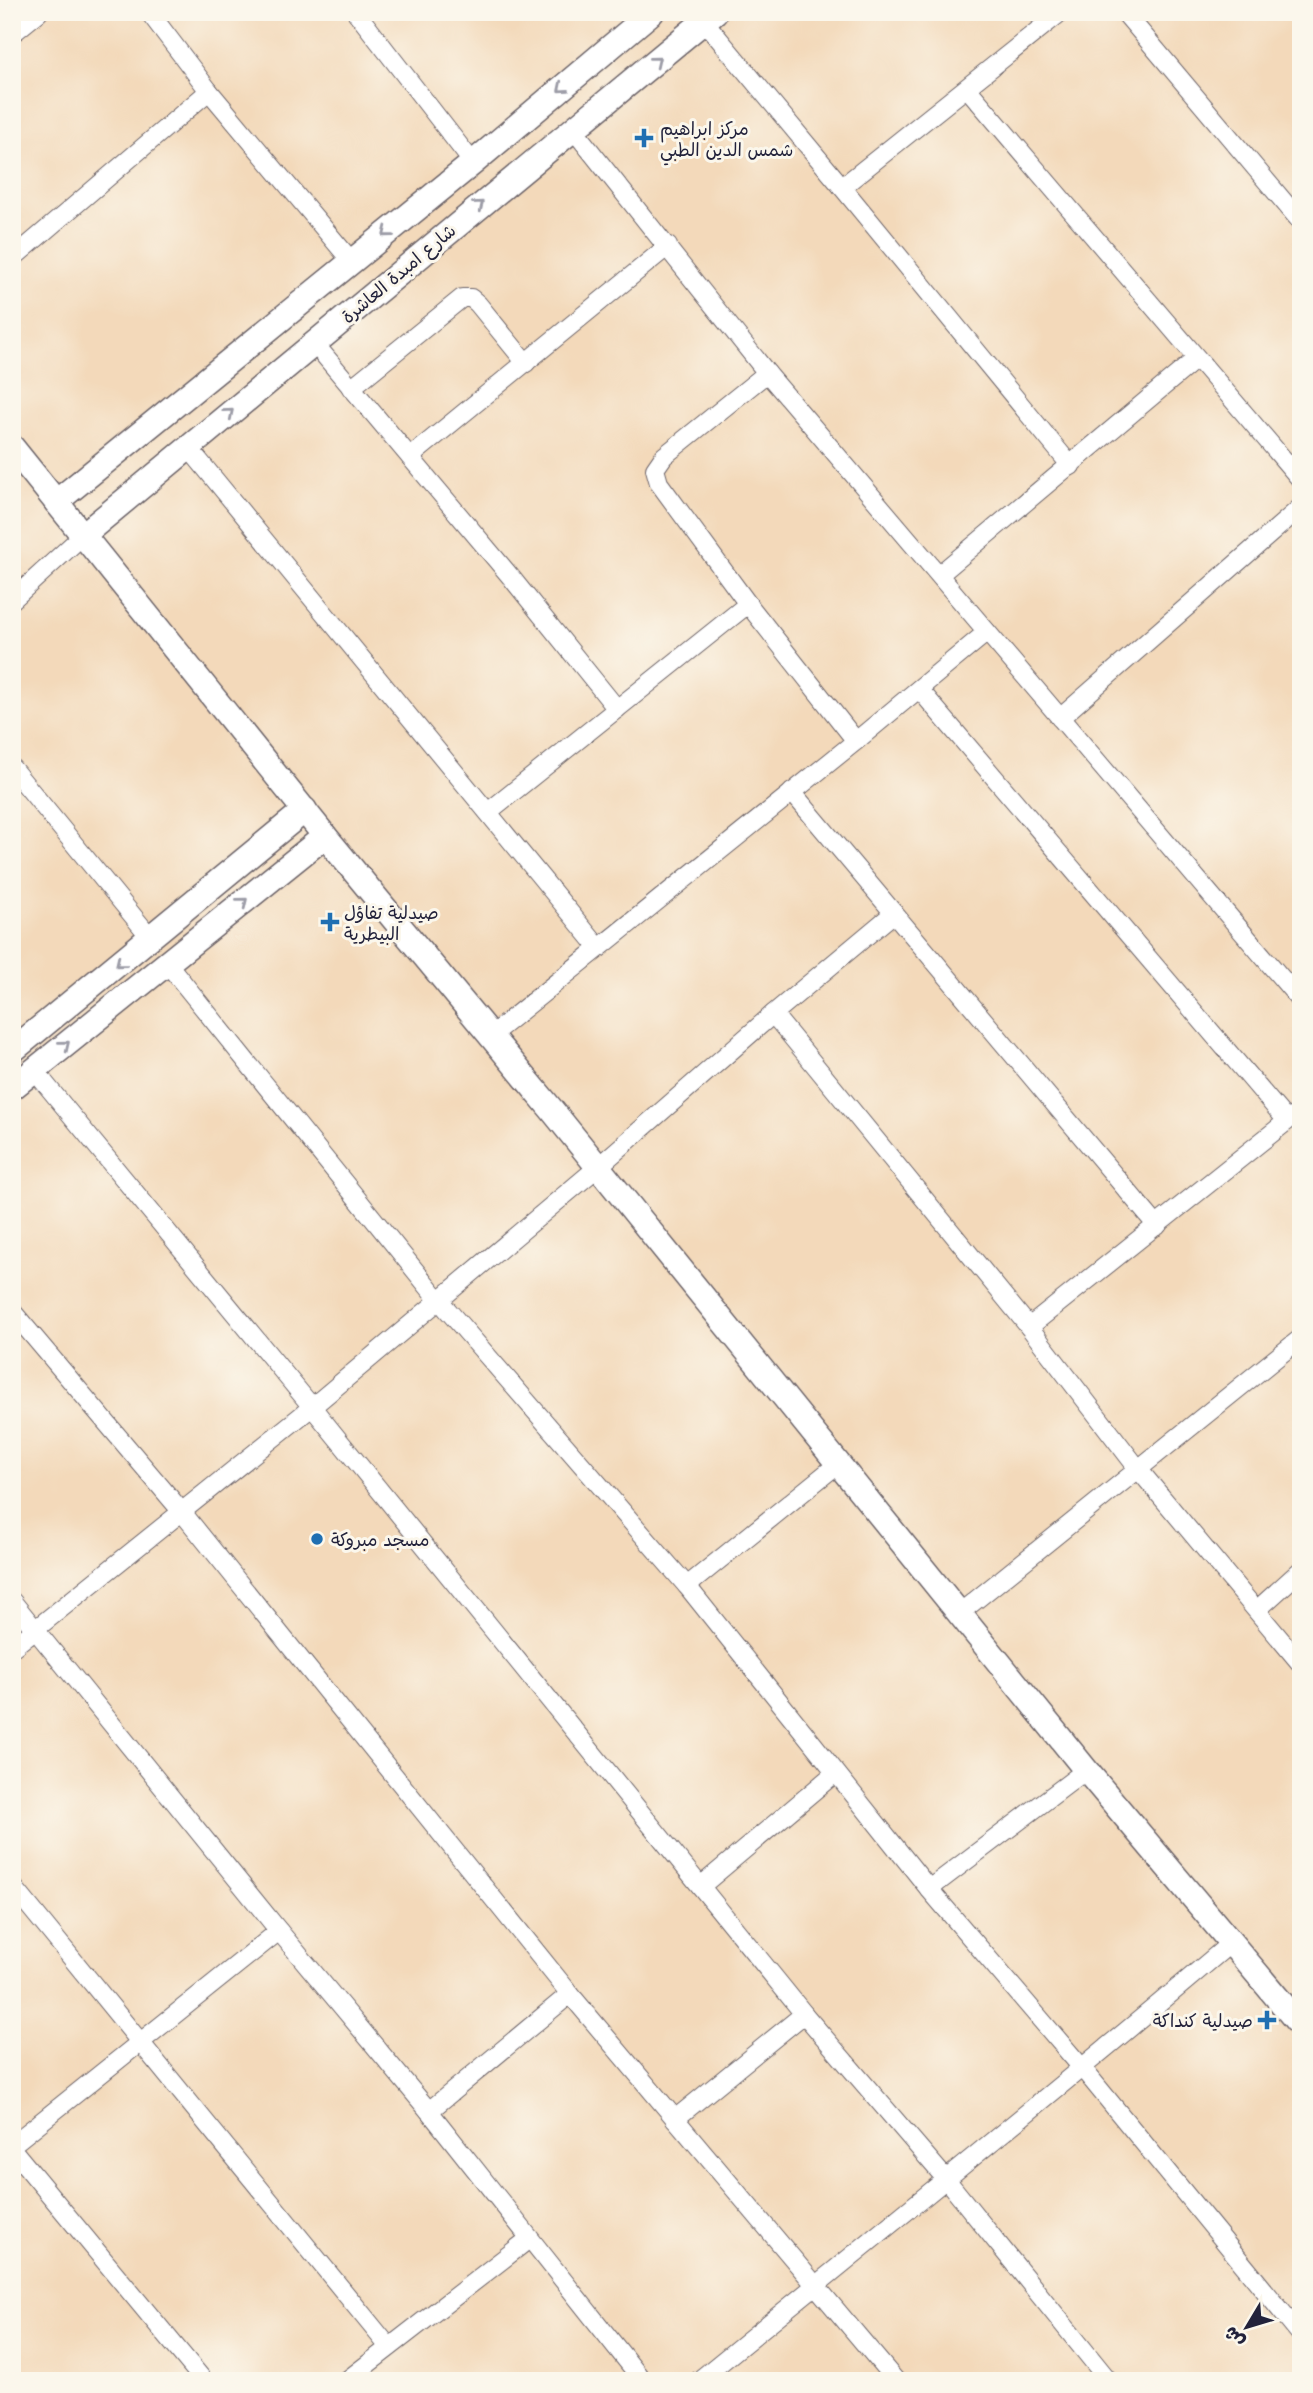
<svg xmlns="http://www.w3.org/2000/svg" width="1313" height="2393" font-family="Mali,'Playpen Sans Arabic',sans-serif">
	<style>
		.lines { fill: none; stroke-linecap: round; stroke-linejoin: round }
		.street-casing { stroke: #6b6267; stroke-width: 20 }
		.secondary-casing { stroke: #6b6267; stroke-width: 27 }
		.street { stroke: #fff; stroke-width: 18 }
		.secondary { stroke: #fff; stroke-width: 24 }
		.oneway { stroke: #9c9ca7 }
		.poi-dot { fill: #1f6fb2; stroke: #fbf7ec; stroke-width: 2.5 }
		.labels { text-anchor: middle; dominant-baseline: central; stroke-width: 6; stroke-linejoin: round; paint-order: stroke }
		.poi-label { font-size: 18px; fill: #22223b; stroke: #fbf7ec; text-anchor: start }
		.street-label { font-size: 18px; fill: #22223b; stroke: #fbf7ec }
	</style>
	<rect width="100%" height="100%" fill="#fbf7ec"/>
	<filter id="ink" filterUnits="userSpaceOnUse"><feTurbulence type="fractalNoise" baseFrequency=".0143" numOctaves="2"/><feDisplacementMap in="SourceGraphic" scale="14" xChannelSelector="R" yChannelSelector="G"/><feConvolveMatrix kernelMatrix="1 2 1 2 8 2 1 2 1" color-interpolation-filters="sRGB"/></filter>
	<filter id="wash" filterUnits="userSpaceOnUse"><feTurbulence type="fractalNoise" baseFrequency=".00686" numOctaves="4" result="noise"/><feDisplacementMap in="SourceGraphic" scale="28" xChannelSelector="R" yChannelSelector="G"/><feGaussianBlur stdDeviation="1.57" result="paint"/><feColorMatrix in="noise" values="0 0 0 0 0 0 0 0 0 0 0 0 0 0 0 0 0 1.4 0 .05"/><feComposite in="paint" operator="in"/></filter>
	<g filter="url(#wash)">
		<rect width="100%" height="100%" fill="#f3d9ba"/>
	</g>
	<g filter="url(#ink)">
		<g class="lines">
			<g class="street-casing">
				<g id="street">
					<path d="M 149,12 L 209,91 L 352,262"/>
					<path d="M 356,12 L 473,163"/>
					<path d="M 1124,12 L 1301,222"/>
					<path d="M 704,21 L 842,187 L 1071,466"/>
					<path d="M 12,34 L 39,12"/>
					<path d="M 967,88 L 1301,480"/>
					<path d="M 573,129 L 767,373 L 1301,1001"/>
					<path d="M 842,187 L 1061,12"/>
					<path d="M 12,259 L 209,91"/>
					<path d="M 314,343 L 510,576 L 617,709"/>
					<path d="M 767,373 L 664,456 L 655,469 L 659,483 L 748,604 L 856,741"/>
					<path d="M 351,388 L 462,298 L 471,298 L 478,304 L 526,363"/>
					<path d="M 188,447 L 599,948"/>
					<path d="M 410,457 L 668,246"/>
					<path d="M 940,574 L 1196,359"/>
					<path d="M 12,600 L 83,535"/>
					<path d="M 919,689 L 1287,1121"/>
					<path d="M 1060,718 L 1301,507"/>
					<path d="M 12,768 L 151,938"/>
					<path d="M 792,792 L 1157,1226"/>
					<path d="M 488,812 L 748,604"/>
					<path d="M 167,963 L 438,1299 L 687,1586 L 929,1889 L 1083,2069 L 1301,2335"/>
					<path d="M 773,1014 L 1029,1327 L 1139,1470 L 1301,1664"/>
					<path d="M 490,1036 L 856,741 L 987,632"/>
					<path d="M 34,1070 L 312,1407 L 804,2014 L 945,2178 L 1109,2381"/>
					<path d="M 12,1311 L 182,1512 L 570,1994 L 896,2381"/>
					<path d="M 1029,1327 L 1301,1110"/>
					<path d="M 687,1586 L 839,1463"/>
					<path d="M 12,1601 L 279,1931 L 429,2111 L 643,2381"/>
					<path d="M 1257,1610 L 1301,1570"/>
					<path d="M 961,1612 L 1301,1338"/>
					<path d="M 12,1648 L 312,1407 L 598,1167 L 773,1014 L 894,913"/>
					<path d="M 12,1885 L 389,2347"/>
					<path d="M 701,1886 L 835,1773"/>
					<path d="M 929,1889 L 1086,1770"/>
					<path d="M 429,2111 L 570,1994"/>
					<path d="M 675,2119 L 804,2014"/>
					<path d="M 12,2145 L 279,1931"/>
					<path d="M 12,2149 L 204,2381"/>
					<path d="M 346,2381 L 529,2239"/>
					<path d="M 698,2381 C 877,2235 1057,2091 1232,1942"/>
				</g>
			</g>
			<g class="secondary-casing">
				<g id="secondary">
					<path d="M 12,447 L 325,836 L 552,1110 L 1086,1770 L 1301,2026"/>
					<path d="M 56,502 L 473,163 L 652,12"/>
					<path d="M 83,535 L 715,12"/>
					<path d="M 12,1051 L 305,810"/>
					<path d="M 12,1088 L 325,836"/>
				</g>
			</g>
			<use href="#street" class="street"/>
			<use href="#secondary" class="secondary"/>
		</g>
		<defs><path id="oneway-chevron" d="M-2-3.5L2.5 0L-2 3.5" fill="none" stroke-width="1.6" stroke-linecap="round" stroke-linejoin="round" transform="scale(1.75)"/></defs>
		<g class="oneway">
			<use href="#oneway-chevron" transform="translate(656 61) rotate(-39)"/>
			<use href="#oneway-chevron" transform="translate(562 88) rotate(140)"/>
			<use href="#oneway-chevron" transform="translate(479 205) rotate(-40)"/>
			<use href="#oneway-chevron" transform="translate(387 233) rotate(141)"/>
			<use href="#oneway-chevron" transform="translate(229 413) rotate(-40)"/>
			<use href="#oneway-chevron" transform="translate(243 902) rotate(-39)"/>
			<use href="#oneway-chevron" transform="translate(120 963) rotate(141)"/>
			<use href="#oneway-chevron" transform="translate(65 1045) rotate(-39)"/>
		</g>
	</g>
	<g class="poi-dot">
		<path d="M640.5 127.5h7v7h7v7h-7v7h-7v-7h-7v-7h7z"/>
		<path d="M326.5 911.5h7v7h7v7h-7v7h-7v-7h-7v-7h7z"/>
		<circle cx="317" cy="1539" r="7"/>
		<path d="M1263.5 2009.5h7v7h7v7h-7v7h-7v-7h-7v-7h7z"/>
	</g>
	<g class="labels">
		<g class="poi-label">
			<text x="660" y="128">مركز ابراهيم<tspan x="660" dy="21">شمس الدين الطبي</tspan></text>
			<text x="344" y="912">صيدلية تفاؤل<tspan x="344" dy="21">البيطرية</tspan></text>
			<text x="331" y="1539">مسجد مبروكة</text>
			<text x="1253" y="2020" text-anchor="end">صيدلية كنداكة</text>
		</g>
		<g class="street-label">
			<text transform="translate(398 273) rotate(-40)">شارع امبدة العاشرة</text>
		</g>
	</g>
	<rect width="1313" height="2393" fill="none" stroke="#fbf7ec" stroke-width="42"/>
	<g transform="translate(1247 2327) rotate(232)" stroke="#fbf7ec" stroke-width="5" paint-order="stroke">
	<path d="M0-5L12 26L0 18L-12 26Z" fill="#22223b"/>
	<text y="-10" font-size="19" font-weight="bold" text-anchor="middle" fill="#22223b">ش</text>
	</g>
</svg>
